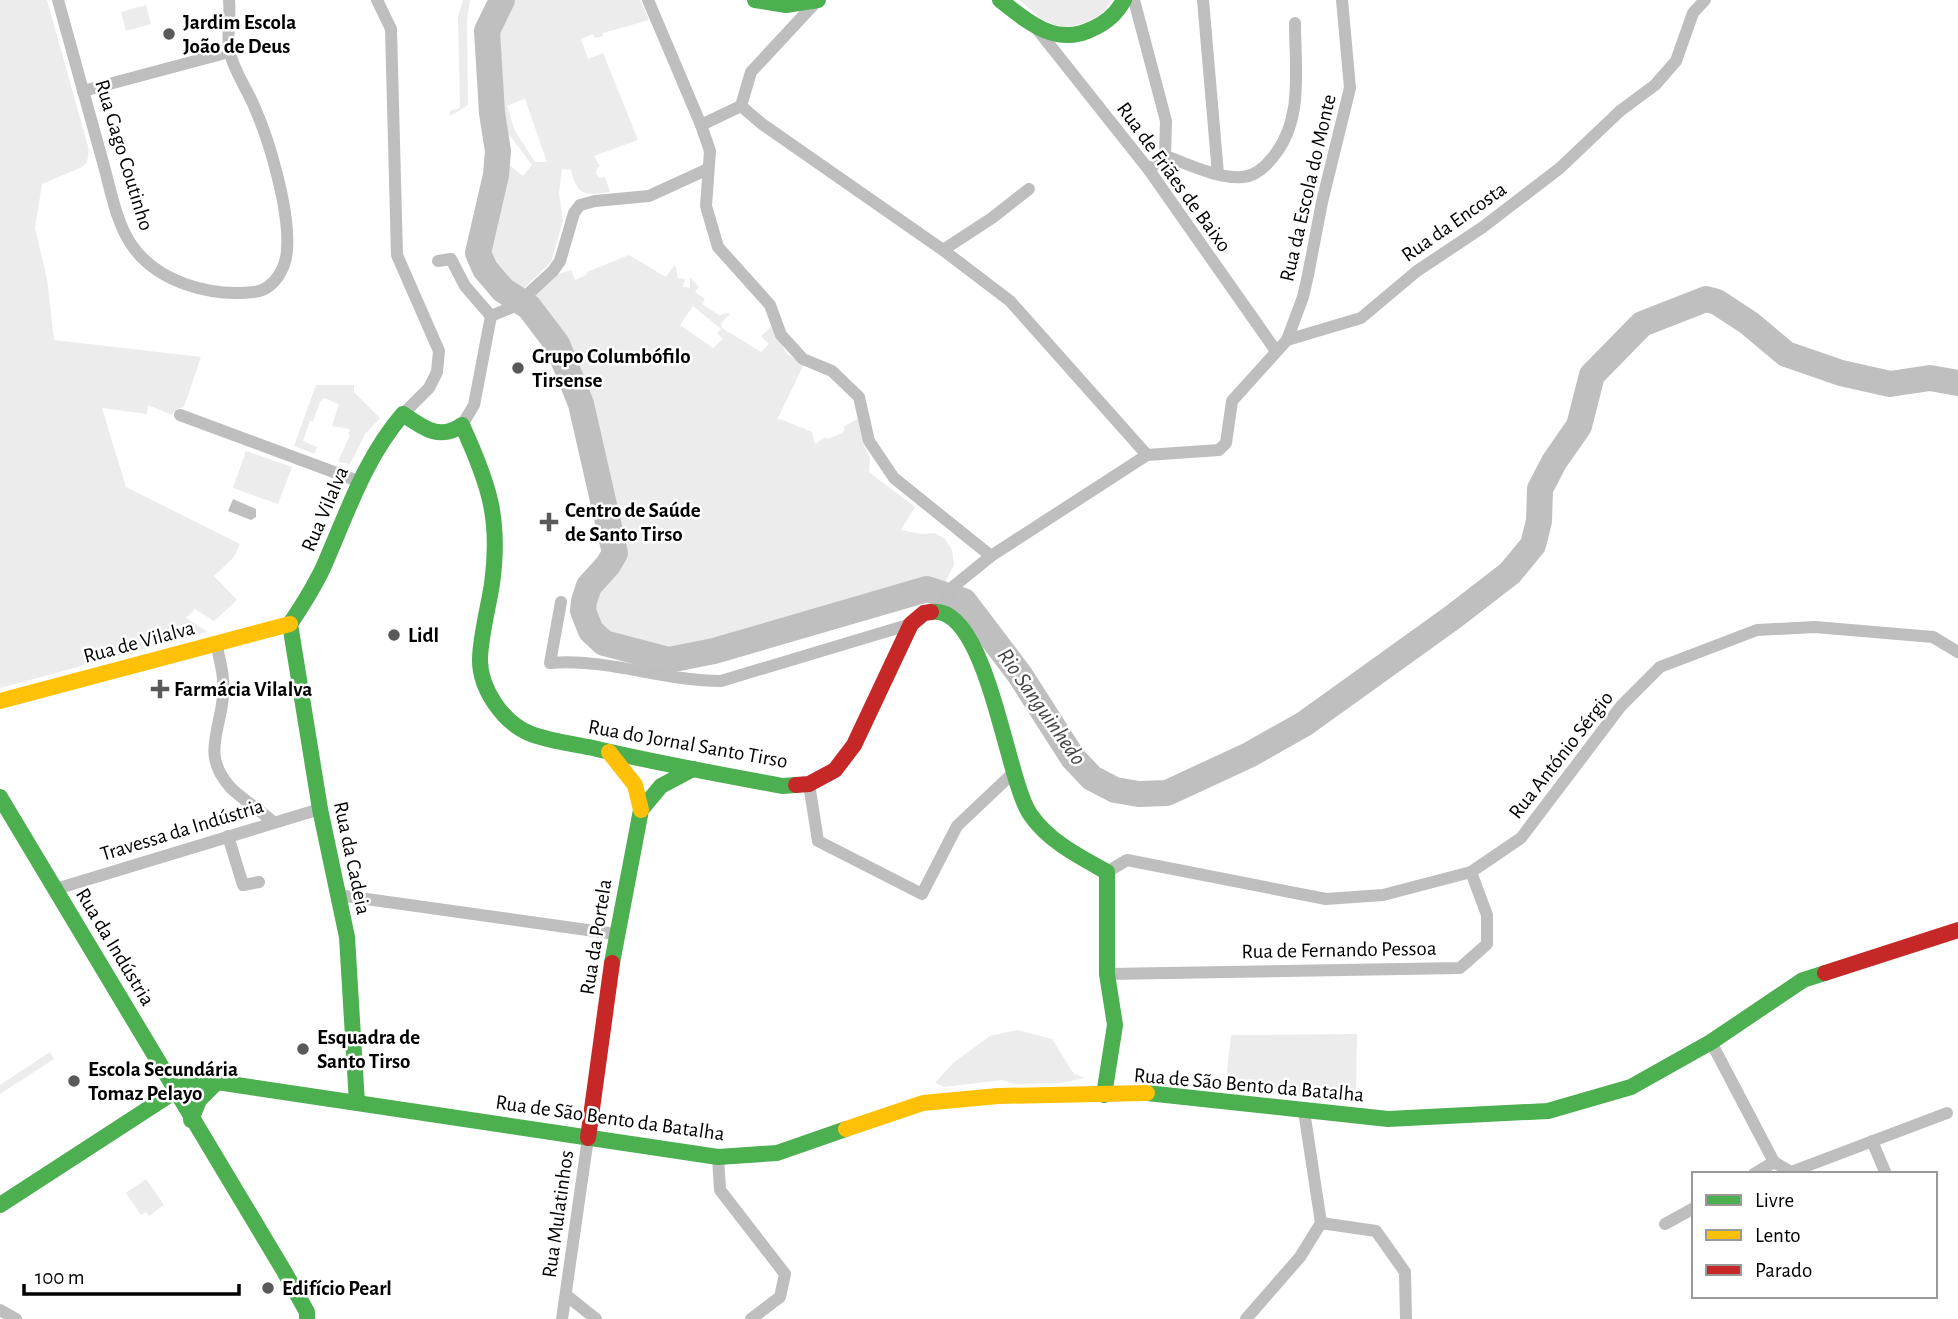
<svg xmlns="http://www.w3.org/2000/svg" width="1958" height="1319" font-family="'Alegreya Sans',sans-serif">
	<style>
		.green { fill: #ececec; fill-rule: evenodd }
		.water { fill: #bfbfbf }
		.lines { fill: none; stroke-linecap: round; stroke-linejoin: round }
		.river { stroke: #bfbfbf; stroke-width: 26 }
		.street { stroke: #bebebe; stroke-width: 12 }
		.fast { stroke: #4caf50; stroke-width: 16 }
		.slow { stroke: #ffc107; stroke-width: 16 }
		.jam { stroke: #c62828; stroke-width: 16 }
		.poi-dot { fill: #595959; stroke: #fff; stroke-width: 2.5 }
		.labels { text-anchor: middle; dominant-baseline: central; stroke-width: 5; stroke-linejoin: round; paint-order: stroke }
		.poi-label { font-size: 21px; font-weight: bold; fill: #000; stroke: #fff; text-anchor: start }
		.street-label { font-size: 21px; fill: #000; stroke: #fff }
		.water-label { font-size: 23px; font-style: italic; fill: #444; stroke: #fff }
	</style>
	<rect width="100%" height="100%" fill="#fff"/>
	<g class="green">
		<path d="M 0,0 L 47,0 L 89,150 L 87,162 L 82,167 L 42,184 L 35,228 L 47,279 L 54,340 L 201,357 L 184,407 L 177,409 L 172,415 L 148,405 L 147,414 L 102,408 L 126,487 L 240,544 L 234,557 L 214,576 L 237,600 L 214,621 L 195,609 L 186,618 L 208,632 L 0,688 Z"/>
		<path d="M 463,0 L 470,0 L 467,21 L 468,105 L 450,116 L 450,111 L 460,108 L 458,17 Z"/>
		<path d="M 506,0 L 640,0 L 649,20 L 603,33 L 603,36 L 595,38 L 593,34 L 581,39 L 588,59 L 603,53 L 638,140 L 594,156 L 600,166 L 597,168 L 596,174 L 600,178 L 605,177 L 610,192 C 586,196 577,196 571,170 L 562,169 L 559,193 L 563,221 L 551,262 L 516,296 L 505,287 L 489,269 L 481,252 L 490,206 L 499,177 L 501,154 L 495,116 L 491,31 ZM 524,99 L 525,99 L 547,162 L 535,162 L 515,131 L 507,106 ZM 501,124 L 532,165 L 523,176 L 503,160 Z"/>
		<path d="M 1019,0 L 1112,0 C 1109,4 1106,10 1102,13 C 1090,24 1064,31 1050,23 C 1039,18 1029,8 1019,0 Z"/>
		<path d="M 146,5 L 151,24 L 126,31 L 121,12 Z"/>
		<path d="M 629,255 L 666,277 L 675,264 L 678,278 L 685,279 L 683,287 L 690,288 L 690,277 L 699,287 L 695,292 L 705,299 L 702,304 L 719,315 L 727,313 L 730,314 L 721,323 L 722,328 L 761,352 L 769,344 L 761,336 L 772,326 L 787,354 L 804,364 L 777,420 L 780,419 L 812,432 L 815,444 L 826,437 L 827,439 L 842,433 L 845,429 L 843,427 L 859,418 L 864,447 L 870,457 L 869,472 L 915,507 L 901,530 L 922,534 L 935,533 L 945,539 L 952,550 L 954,565 L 941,590 L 924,586 L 714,647 L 668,656 L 612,642 L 596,632 L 588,614 L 586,603 L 591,589 L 610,568 L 619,553 C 603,486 582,345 527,302 L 559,274 L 571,270 L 575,280 L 586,275 L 587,272 ZM 693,306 L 721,329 L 717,333 L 723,339 L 713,348 L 680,325 Z"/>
		<path d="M 316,385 L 354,385 L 354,392 L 380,418 L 365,434 L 350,464 L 338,462 L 350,435 L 348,434 L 350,429 L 332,426 L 339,404 L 324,398 L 320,402 L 313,421 L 310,421 L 303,441 L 317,447 L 315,454 L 294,446 Z"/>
		<path d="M 246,451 L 292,467 L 278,504 L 233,488 Z"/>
		<path d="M 1018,1030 L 1052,1039 L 1074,1074 L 1085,1078 L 1061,1083 L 1014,1084 L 1002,1080 L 944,1087 L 935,1083 L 953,1063 L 990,1036 Z"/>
		<path d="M 1357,1034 L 1356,1103 L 1225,1088 L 1231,1035 Z"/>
		<path d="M 50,1052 L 54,1059 L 0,1094 L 0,1085 Z"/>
		<path d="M 146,1179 L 164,1205 L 149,1216 L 146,1212 L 141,1215 L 126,1193 Z"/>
	</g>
	<path class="water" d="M 233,499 L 256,509 L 256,517 L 251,520 L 228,511 Z"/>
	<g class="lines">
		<path class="river" d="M 502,0 L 487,31 L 492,113 L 498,151 L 496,175 L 478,253 L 485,269 L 503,290 L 529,307 L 557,344 L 581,404 L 615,553 L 608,565 L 589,586 L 584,601 L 583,611 L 591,631 L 604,643 L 669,660 L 714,651 L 927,589 L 964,601 L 1020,675 L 1073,758 L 1092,778 L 1115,790 L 1139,794 L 1167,793 L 1249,755 L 1304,724 L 1453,617 L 1510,573 L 1533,545 L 1539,521 L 1540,489 L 1554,462 L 1579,426 L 1592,375 L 1642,324 L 1706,299 L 1717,302 L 1749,323 L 1786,354 L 1841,373 L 1890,384 L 1930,378 L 1958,383"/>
		<g class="street">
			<path d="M 58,0 C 73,53 87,106 102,159 C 110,186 115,220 131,244 C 156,282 210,297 254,292 C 274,290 286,268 287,250 C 290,211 270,142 254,106 C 247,89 234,71 230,53 C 226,38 231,16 229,0"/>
			<path d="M 377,0 L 391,29 L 397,255 L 439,351 L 437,372 L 429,388 L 403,414"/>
			<path d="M 648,0 L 701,125"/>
			<path d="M 818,0 L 751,72 L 741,106 L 701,125 L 710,151 L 706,206 L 718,247 L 770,305 L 781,335 L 803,359 L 832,371 L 859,397 L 869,441 L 894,478 L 991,556"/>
			<path d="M 1134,0 L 1166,121 L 1165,156 L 1149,170"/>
			<path d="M 1203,0 L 1218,174"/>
			<path d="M 1037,29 L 1149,170 L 1276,351"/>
			<path d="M 83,91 L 229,52"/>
			<path d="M 741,106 L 762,124 L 943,250 L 1010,301 L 1147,455"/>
			<path d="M 1165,156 C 1189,164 1217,179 1243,177 C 1255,176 1266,166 1273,157 C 1304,120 1295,68 1295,23"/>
			<path d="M 943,250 L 992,218 L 1029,189"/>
			<path d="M 438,261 L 451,259 L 465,286 L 491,316"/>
			<path d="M 491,316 L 515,306 L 553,271 L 560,261 L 574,213 L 580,205 L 595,201 L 649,196 L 708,169"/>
			<path d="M 1287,340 L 1303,297 L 1308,275 L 1322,202 L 1350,88 L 1342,0"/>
			<path d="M 180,415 L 358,481"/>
			<path d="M 462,425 L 474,405 L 491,316"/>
			<path d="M 561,602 L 550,663 C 607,658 663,681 721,681 L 911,624"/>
			<path d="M 937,611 L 954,586 L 991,556 L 1147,455 L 1219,450 L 1226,443 L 1232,401 L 1287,340 L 1361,318 L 1417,271 L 1483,227 L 1560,168 L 1620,111 L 1655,85 L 1676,61 L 1693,13 L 1705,0"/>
			<path d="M 216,643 C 220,661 225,678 223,696 C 220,733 201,755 231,788 C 242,799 261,811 273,822"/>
			<path d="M 809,784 L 818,841 L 922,894 L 957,826 L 1014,772"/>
			<path d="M 228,836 L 243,885 L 259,882"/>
			<path d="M 1107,872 L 1127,860 L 1326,899 L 1383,895 L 1471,872 L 1521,838 L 1621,706 L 1660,667 L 1757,630 L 1815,627 L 1933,637 L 1958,652"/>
			<path d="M 56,889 L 320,809"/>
			<path d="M 338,895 L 616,934"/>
			<path d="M 1107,974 L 1460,968 L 1487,944 L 1487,915 L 1471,872"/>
			<path d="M 1711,1042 L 1774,1162"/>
			<path d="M 1872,1141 L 1886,1174"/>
			<path d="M 718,1157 L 720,1190 L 785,1274 L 780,1297 L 751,1319"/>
			<path d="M 1754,1174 L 1774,1162 L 1791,1172 L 1947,1113"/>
			<path d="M 1321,1223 L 1376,1231 L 1405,1272 L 1406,1319"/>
			<path d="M 1665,1224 L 1694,1208"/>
			<path d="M 566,1295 L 596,1319"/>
			<path d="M 0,1310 L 16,1319"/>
			<path d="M 562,1319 L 588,1138"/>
			<path d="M 1246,1319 L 1300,1257 L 1321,1223 L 1304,1111"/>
		</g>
		<g class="fast">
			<path d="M 755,0 L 786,5 L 818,0"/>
			<path d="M 1000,0 C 1028,22 1056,47 1092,29 C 1106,23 1117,13 1124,0"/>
			<path d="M 931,612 C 987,603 1006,779 1030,814 C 1048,841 1080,857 1107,872 L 1107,974 L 1115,1025 L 1104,1095"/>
			<path d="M 290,624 C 302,606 314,587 323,568 C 347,514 364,459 403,414 C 423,428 440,441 462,425 C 489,484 501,519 492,584 C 488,609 481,634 480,658 C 479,688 503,723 531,734 C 550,741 573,744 593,748 C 656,763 719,774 782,786 L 796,785"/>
			<path d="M 290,624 L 320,809 L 347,937 L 357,1103"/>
			<path d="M 0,797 L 284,1271 L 307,1312 L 307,1319"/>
			<path d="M 612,963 L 641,810 L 661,786 L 693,769"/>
			<path d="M 1147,1093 L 1388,1119 L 1548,1111 L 1631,1087 L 1711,1042 L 1803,980 L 1825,973"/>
			<path d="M 191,1120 L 199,1100 L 217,1082"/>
			<path d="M 0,1205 L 191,1081 L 217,1082 L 718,1157 L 777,1153 L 846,1129"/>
		</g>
		<g class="slow">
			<path d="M 0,701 L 290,624"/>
			<path d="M 609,752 L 635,785 L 641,810"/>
			<path d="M 846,1129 L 923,1103 L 998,1096 L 1147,1093"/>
		</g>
		<g class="jam">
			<path d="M 796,785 L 809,784 L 835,770 L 854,745 L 911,624 L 924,613 L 931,612"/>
			<path d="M 1825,973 L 1958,930"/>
			<path d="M 588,1138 L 612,963"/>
		</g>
	</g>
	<g class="poi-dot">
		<circle cx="169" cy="34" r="7"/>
		<circle cx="518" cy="368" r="7"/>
		<path d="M545.5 511.5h7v7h7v7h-7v7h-7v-7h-7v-7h7z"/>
		<circle cx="394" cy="635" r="7"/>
		<path d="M156.5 678.5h7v7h7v7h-7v7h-7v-7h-7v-7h7z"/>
		<circle cx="303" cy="1049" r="7"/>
		<circle cx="74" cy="1081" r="7"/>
		<circle cx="268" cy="1288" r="7"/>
	</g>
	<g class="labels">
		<g class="poi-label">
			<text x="183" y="22">Jardim Escola<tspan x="183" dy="24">João de Deus</tspan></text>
			<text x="532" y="356">Grupo Columbófilo<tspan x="532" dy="24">Tirsense</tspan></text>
			<text x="565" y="510">Centro de Saúde<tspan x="565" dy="24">de Santo Tirso</tspan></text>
			<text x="408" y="635">Lidl</text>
			<text x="174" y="689">Farmácia Vilalva</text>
			<text x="317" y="1037">Esquadra de<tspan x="317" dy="24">Santo Tirso</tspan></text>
			<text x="88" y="1069">Escola Secundária<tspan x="88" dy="24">Tomaz Pelayo</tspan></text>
			<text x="282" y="1288">Edifício Pearl</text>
		</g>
		<g class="street-label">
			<text transform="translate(124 155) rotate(73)">Rua Gago Coutinho</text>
			<text transform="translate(1174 177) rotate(54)">Rua de Friães de Baixo</text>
			<text transform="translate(1308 188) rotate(-77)">Rua da Escola do Monte</text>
			<text transform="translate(1454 222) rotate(-35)">Rua da Encosta</text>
			<text transform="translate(325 509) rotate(-67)">Rua Vilalva</text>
			<text transform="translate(139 642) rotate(-15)">Rua de Vilalva</text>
			<text transform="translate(688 744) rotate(10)">Rua do Jornal Santo Tirso</text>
			<text transform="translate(1561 755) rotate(-52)">Rua António Sérgio</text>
			<text transform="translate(182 830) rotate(-17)">Travessa da Indústria</text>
			<text transform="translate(352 858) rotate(78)">Rua da Cadeia</text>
			<text transform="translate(596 937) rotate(-81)">Rua da Portela</text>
			<text transform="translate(115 947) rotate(59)">Rua da Indústria</text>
			<text transform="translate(1339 950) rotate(-1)">Rua de Fernando Pessoa</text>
			<text transform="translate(1249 1085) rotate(5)">Rua de São Bento da Batalha</text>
			<text transform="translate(610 1118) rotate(8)">Rua de São Bento da Batalha</text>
			<text transform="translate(558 1214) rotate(-82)">Rua Mulatinhos</text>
		</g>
		<g class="water-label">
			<text transform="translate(1041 707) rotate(55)">Rio Sanguinhedo</text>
		</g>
	</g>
	<rect x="1692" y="1172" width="245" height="126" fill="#ffffff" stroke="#999999" stroke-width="2"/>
	<rect x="1706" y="1195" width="35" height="10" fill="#4caf50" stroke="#999999" stroke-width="2"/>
	<text x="1755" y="1207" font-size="21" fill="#000000">Livre</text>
	<rect x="1706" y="1230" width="35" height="10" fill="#ffc107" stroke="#999999" stroke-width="2"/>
	<text x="1755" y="1242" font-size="21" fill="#000000">Lento</text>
	<rect x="1706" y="1265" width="35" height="10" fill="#c62828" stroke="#999999" stroke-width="2"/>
	<text x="1755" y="1277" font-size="21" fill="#000000">Parado</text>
	<path d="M24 1284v10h215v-10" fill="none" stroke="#000000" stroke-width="3.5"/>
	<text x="35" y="1284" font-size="21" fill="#000000" stroke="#ffffff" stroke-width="5" paint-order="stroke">100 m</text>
</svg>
